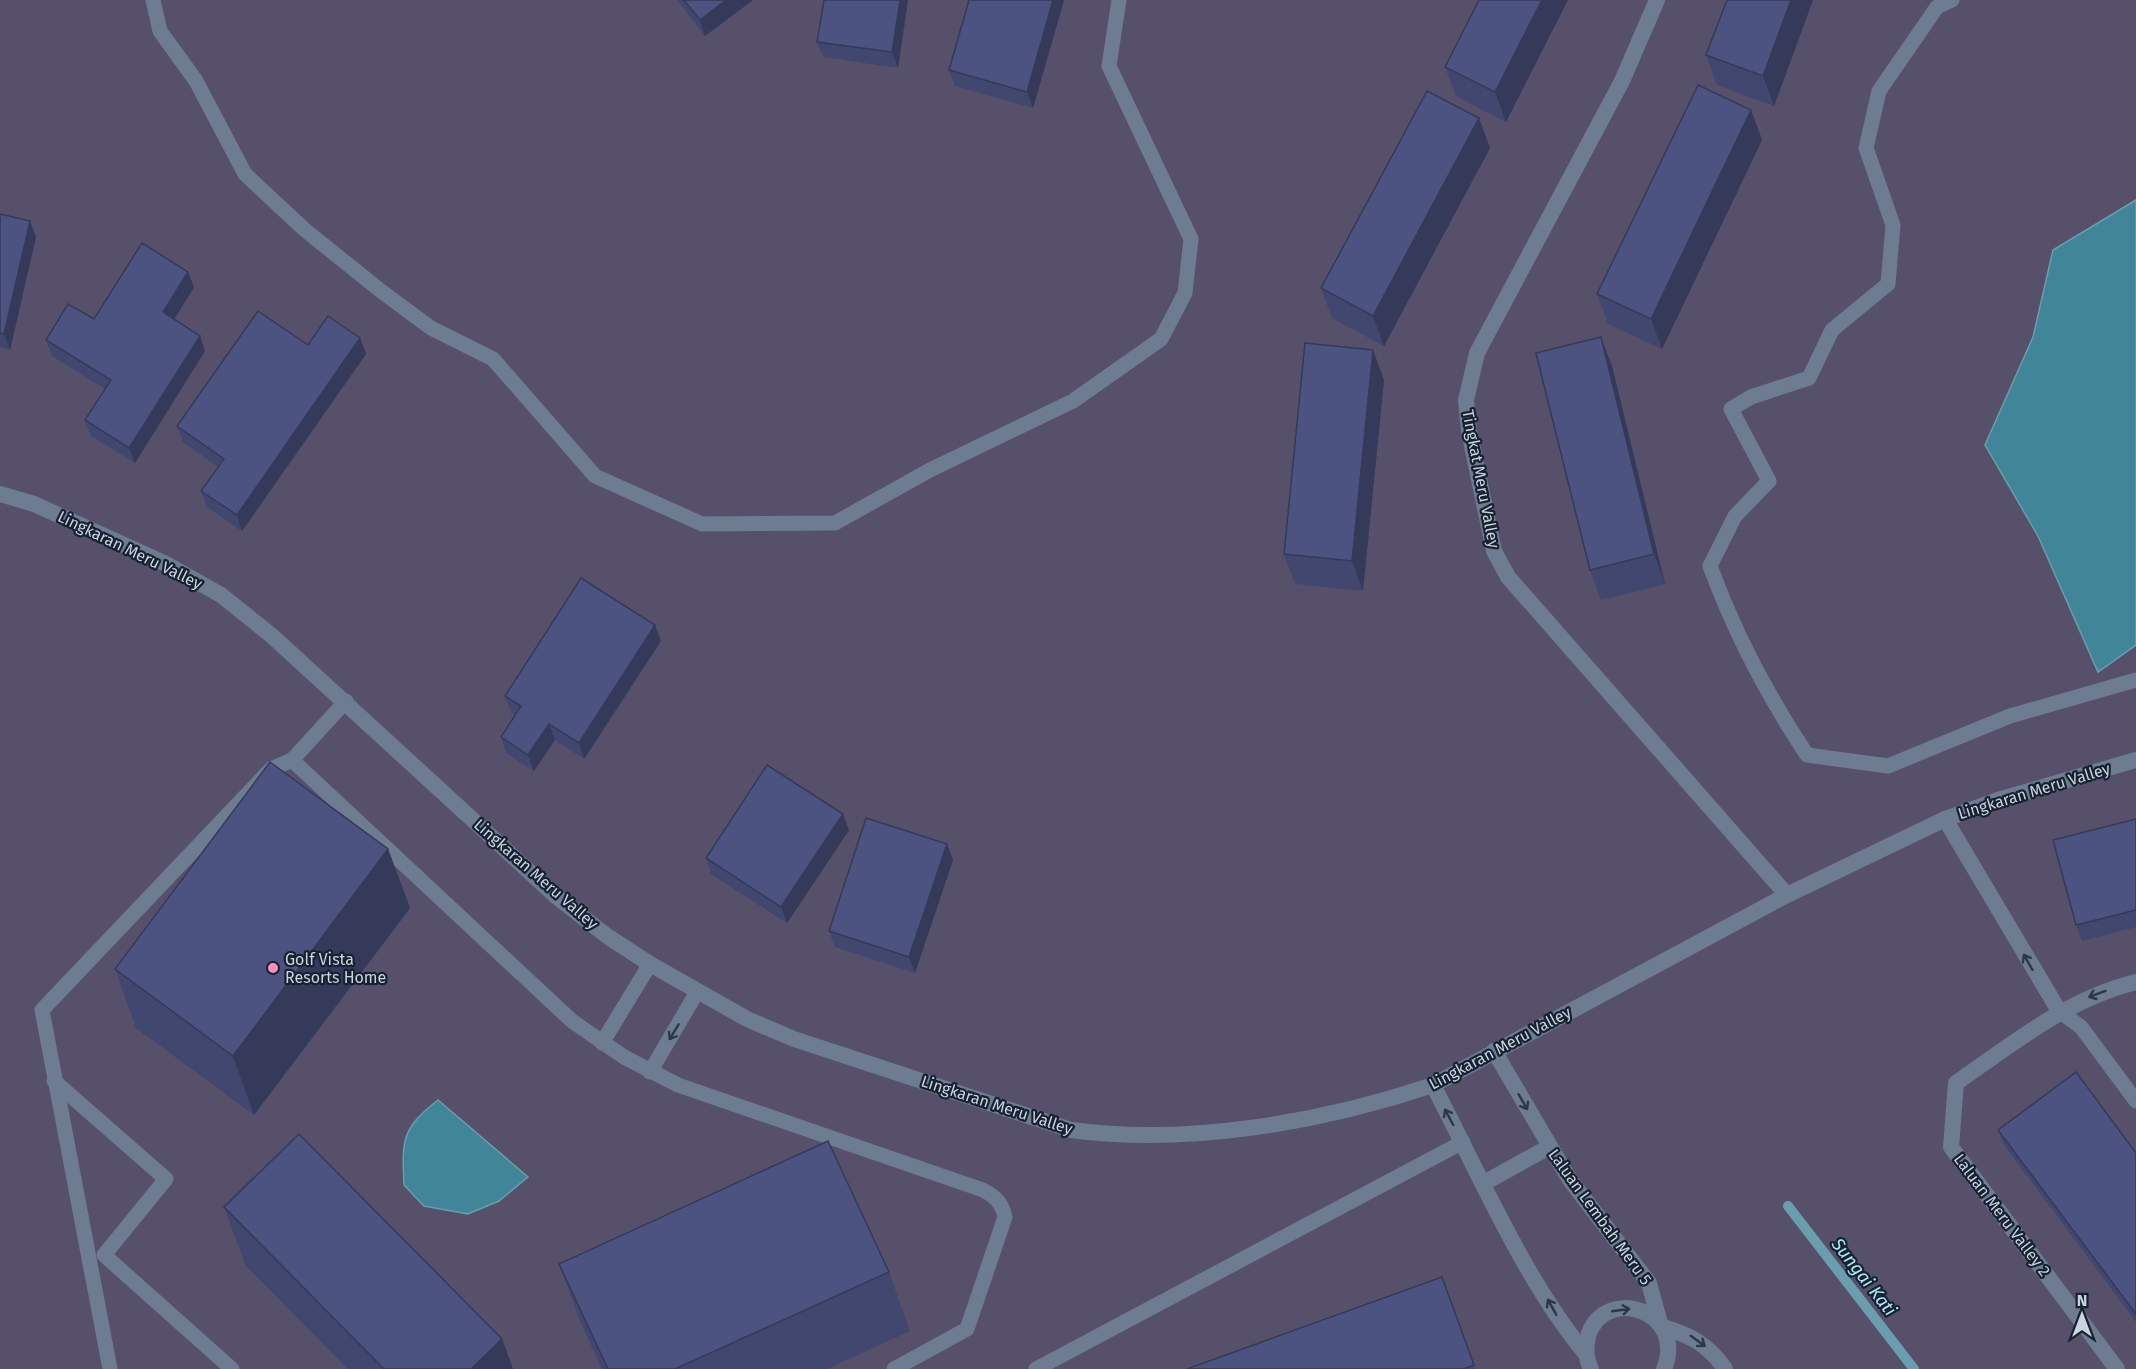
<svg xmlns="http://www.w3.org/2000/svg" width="2136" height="1369" font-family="'Fira Sans',sans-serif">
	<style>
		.green { fill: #56506b }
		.water { fill: #418698; stroke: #6a9dad; stroke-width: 1.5 }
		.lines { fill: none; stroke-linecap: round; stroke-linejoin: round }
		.stream { stroke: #6a9dad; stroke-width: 10 }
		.service { stroke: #6d7c90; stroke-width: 15 }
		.minor { stroke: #6d7c90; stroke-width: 16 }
		.tertiary { stroke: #6d7c90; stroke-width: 16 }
		.wall { fill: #41476e }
		.shaded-wall { fill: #353a5a }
		.building { fill: #4c5380; stroke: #353a5a; stroke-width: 1.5 }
		.oneway { stroke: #2c384a }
		.poi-dot { fill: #fe8ebc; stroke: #162232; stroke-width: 2 }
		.labels { text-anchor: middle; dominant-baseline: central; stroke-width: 4.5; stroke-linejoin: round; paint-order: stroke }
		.street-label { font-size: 16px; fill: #cbd3de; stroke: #162232 }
		.poi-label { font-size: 16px; fill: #cbd3de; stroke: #162232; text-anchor: start }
		.water-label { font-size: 18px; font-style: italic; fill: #afe9f9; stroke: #162232 }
	</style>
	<rect width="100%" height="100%" fill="#1f2c3c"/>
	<rect class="green" x="0" y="0" width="2136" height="1369"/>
	<g class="water">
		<path d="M 2136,200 L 2136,645 L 2098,672 L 2038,536 L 1985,445 L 2033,337 L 2053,250 Z"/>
		<path d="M 438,1100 L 528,1177 L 499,1201 L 468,1214 L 424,1206 L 404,1185 C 402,1140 401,1129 438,1100 Z"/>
	</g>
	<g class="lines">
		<path class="stream" d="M 1788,1206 L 1914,1369"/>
		<g class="service">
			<path d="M 153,0 L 160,31 L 196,81 L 245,174 L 305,230 L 381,291 L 431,328 L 493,359 L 595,476 L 702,524 L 835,523 L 930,470 L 1073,401 L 1161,339 L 1185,293 L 1191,239 L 1109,66 L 1119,0"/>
			<path d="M 1952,0 L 1937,7 L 1879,91 L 1866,148 L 1893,225 L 1888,284 L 1832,330 L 1809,378 L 1751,397 L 1731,409 L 1769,481 L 1735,516 L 1710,566 C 1735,634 1767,695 1807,755 L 1888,766 L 2010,716 L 2136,680"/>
			<path d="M 292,760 L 572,1021 L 624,1057 L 678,1085 L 983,1190 C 996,1197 1002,1203 1005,1217 L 967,1329 L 894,1369"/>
			<path d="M 2059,1011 L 2081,1027 L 2136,1101"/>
			<path d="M 602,1043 L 650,964"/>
			<path d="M 650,1072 L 697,992"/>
			<path d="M 54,1081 L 166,1179 L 104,1255 L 232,1369"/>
			<path d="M 110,1369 L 42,1010 L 271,769 L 292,760 L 346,701"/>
			<path d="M 1036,1369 L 1463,1142"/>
		</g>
		<g class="minor">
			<path d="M 1657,0 L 1622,81 L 1477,353 L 1466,400 L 1469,431 L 1494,551 L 1508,577 L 1787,895"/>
			<path d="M 0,494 L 34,504 L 166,564 L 221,595 L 271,635 L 557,897 L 607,936 L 650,964 L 747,1019 L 794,1039 L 1071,1130 C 1187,1146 1323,1122 1433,1085 C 1478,1171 1524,1280 1586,1354"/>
			<path d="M 1945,819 L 2059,1011"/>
			<path d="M 1494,1051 L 1570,1180 L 1649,1283 L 1660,1323"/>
			<path d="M 1484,1183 L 1549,1147"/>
			<path d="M 1663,1327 C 1690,1335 1709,1345 1725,1369"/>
			<path d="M 1591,1369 C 1585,1357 1585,1346 1589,1333 C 1609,1284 1687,1313 1664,1369"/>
			<path d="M 2117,1369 L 1951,1147 L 1956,1083 C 2014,1043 2067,999 2136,982"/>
		</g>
		<path class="tertiary" d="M 1433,1085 L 1787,895 L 1945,819 L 1998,800 L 2136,760"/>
	</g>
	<g class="wall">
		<path d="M 677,0 L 753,0 L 705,36 Z"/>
		<path d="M 824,0 L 908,0 L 898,68 L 823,57 L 817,42 Z"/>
		<path d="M 1064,0 L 1033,108 L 955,86 L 949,70 Z"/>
		<path d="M 1479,0 L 1506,122 L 1456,96 L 1445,67 Z"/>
		<path d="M 1813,0 L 1774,106 L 1717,85 L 1706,55 Z"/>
		<path d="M 1751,110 L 1762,140 L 1662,349 L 1608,324 L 1597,294 Z"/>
		<path d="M 1490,148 L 1384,346 L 1332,318 L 1321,288 Z"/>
		<path d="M 0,214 L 36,237 L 10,350 L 0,347 Z"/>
		<path d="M 194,287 L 174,319 L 205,351 L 135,463 L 91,436 L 85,420 L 105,389 L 52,356 L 46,340 Z"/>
		<path d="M 360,338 L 366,354 L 242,531 L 207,507 L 201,491 L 218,467 L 183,442 L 177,426 L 308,345 Z"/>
		<path d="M 1612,366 L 1665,584 L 1601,600 L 1590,570 Z"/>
		<path d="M 1384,380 L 1363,591 L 1295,584 L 1284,554 Z"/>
		<path d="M 661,641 L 584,759 L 555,740 L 534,771 L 506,753 L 501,737 L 515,715 L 511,712 L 505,696 Z"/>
		<path d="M 2136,819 L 2136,927 L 2082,941 L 2076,925 Z"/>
		<path d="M 849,830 L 787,923 L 711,874 L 706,858 Z"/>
		<path d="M 388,849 L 410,908 L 254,1115 L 136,1028 L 115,969 Z"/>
		<path d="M 953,860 L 915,973 L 835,947 L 829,931 Z"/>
		<path d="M 1998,1130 L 2136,1153 L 2136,1322 L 2004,1145 Z"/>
		<path d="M 224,1207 L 502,1339 L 513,1369 L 348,1369 L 246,1266 Z"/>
		<path d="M 559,1264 L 889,1272 L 910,1331 L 827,1369 L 602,1369 L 581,1323 Z"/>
		<path d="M 1442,1277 L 1475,1369 L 1187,1369 Z"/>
	</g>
	<g class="shaded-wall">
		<path d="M 726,0 L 753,0 L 705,36 L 700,20 Z"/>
		<path d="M 900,0 L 908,0 L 898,68 L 892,52 Z"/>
		<path d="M 1053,0 L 1064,0 L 1033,108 L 1027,92 Z"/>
		<path d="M 1542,0 L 1568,0 L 1506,122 L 1495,92 Z"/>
		<path d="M 1791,0 L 1813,0 L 1774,106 L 1763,76 Z"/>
		<path d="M 1751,110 L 1762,140 L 1662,349 L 1651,319 Z"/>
		<path d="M 1479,118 L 1490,148 L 1384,346 L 1373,316 Z"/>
		<path d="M 30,221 L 36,237 L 10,350 L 4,334 Z"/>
		<path d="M 188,272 L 194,287 L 169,328 L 163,312 Z"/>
		<path d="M 200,336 L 205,351 L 135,463 L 129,448 Z"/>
		<path d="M 1601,337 L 1612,366 L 1665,584 L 1654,554 Z"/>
		<path d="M 360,338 L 366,354 L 242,531 L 237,515 Z"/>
		<path d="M 1373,350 L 1384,380 L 1363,591 L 1352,561 Z"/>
		<path d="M 655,625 L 661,641 L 584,759 L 579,743 Z"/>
		<path d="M 549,724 L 555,740 L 534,771 L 528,755 Z"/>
		<path d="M 843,814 L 849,830 L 787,923 L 781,907 Z"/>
		<path d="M 947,844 L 953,860 L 915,973 L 909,957 Z"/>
		<path d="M 388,849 L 410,908 L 254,1115 L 233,1056 Z"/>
		<path d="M 502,1339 L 513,1369 L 471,1369 Z"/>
	</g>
	<g class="building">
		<path d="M 684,0 L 726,0 L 700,20 Z"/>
		<path d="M 824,0 L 900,0 L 892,52 L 817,42 Z"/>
		<path d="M 969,0 L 1053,0 L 1027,92 L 949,70 Z"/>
		<path d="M 1479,0 L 1542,0 L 1495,92 L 1445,67 Z"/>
		<path d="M 1727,0 L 1791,0 L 1763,76 L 1706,55 Z"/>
		<path d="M 1698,85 L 1751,110 L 1651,319 L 1597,294 Z"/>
		<path d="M 1427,91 L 1479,118 L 1373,316 L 1321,288 Z"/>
		<path d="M 0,214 L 30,221 L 4,334 L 0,333 Z"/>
		<path d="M 142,243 L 188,272 L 163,312 L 200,336 L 129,448 L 85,420 L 111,380 L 46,340 L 68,304 L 94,319 Z"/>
		<path d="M 258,311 L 308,345 L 328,316 L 360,338 L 237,515 L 201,491 L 224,459 L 177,426 Z"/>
		<path d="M 1601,337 L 1654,554 L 1590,570 L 1536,353 Z"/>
		<path d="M 1305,343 L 1373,350 L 1352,561 L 1284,554 Z"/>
		<path d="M 581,578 L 655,625 L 579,743 L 549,724 L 528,755 L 501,737 L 521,706 L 505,696 Z"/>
		<path d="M 270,762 L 388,849 L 233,1056 L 115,969 Z"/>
		<path d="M 767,765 L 843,814 L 781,907 L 706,858 Z"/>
		<path d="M 866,818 L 947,844 L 909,957 L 829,931 Z"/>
		<path d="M 2136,819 L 2136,910 L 2076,925 L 2053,840 Z"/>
		<path d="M 2076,1072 L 2136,1153 L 2136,1314 L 1998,1130 Z"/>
		<path d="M 299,1134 L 502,1339 L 471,1369 L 384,1369 L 224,1207 Z"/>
		<path d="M 828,1141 L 889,1272 L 675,1369 L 608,1369 L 559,1264 Z"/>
		<path d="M 1442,1277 L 1474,1365 L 1463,1369 L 1187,1369 Z"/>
	</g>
	<defs><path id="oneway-shaft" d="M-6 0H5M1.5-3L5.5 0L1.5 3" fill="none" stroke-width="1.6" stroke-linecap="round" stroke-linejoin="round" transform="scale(1.5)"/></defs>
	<g class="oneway">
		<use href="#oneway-shaft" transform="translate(2028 962) rotate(-120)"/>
		<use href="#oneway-shaft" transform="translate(2097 994) rotate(160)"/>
		<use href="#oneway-shaft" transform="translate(674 1032) rotate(121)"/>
		<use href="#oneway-shaft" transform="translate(1523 1102) rotate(60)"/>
		<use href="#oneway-shaft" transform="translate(1449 1117) rotate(-118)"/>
		<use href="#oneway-shaft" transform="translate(1552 1307) rotate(-119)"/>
		<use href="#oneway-shaft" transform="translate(1621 1310) rotate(-8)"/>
		<use href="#oneway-shaft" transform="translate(1698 1341) rotate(36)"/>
	</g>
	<circle class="poi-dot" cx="273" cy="968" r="6"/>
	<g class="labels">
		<g class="street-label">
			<text transform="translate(1481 479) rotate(79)">Tingkat Meru Valley</text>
			<text transform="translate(130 550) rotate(26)">Lingkaran Meru Valley</text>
			<text transform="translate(2034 791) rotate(-17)">Lingkaran Meru Valley</text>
			<text transform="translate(536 874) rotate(41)">Lingkaran Meru Valley</text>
			<text transform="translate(1500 1048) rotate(-28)">Lingkaran Meru Valley</text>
			<text transform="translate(997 1105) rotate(18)">Lingkaran Meru Valley</text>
			<text transform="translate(2002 1215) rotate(53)">Laluan Meru Valley 2</text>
			<text transform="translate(1600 1217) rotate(54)">Laluan Lembah Meru 5</text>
		</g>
		<g class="poi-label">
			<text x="285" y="959">Golf Vista<tspan x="285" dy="18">Resorts Home</tspan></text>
		</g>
		<g class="water-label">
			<text transform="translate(1864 1277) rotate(52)">Sungai Kati</text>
		</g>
	</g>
	<g transform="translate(2082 1315)" stroke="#162232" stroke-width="4.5" paint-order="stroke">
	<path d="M0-4.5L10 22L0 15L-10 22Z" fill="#cbd3de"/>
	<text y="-9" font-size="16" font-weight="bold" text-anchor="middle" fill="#cbd3de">N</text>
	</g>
</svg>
